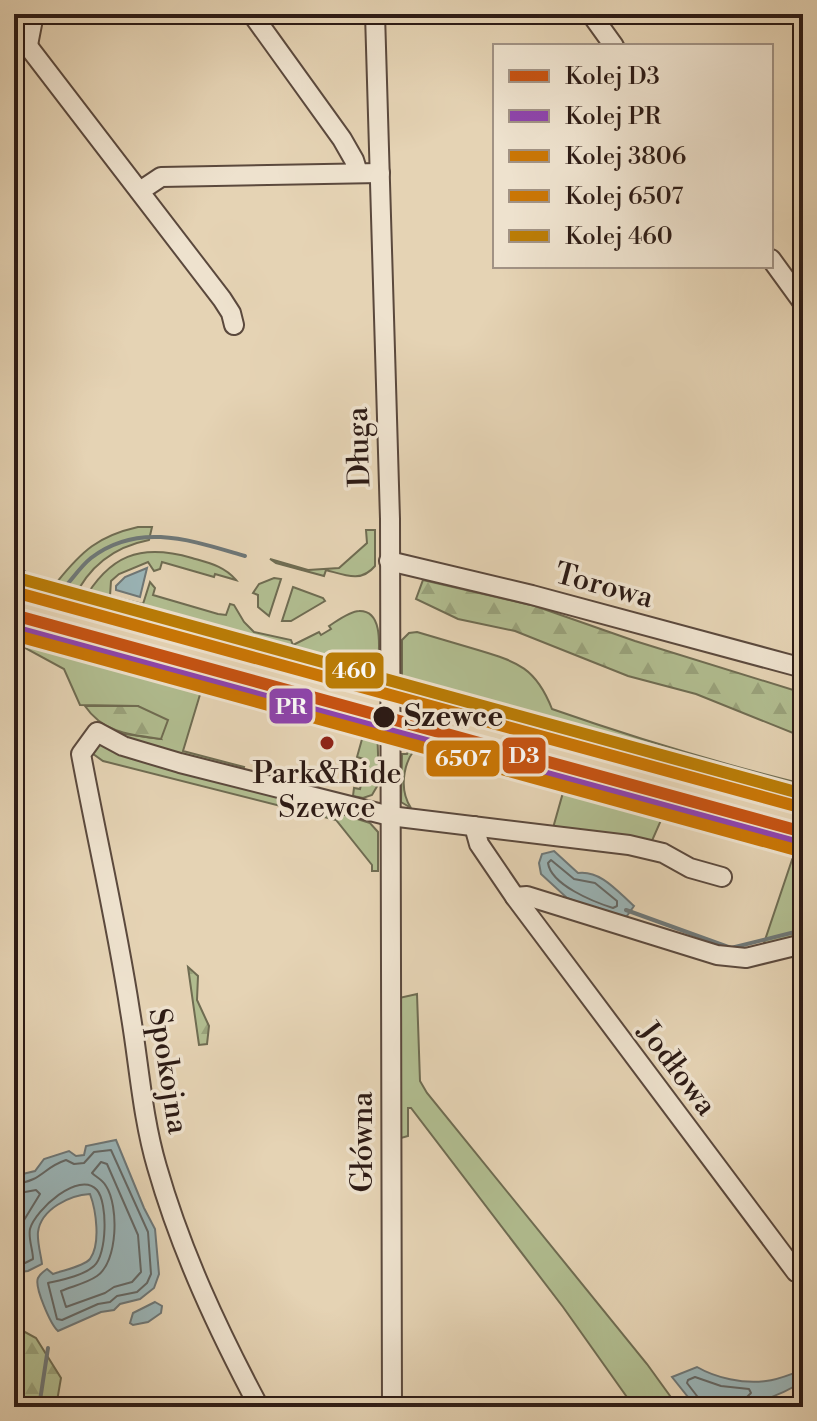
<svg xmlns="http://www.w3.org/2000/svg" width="817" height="1421" font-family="'Libre Bodoni',serif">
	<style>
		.grass { fill: #b1bd90; stroke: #6f6c52; stroke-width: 2 }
		.forest { fill: url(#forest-firs); stroke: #6f6c52; stroke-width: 2 }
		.water { fill: #9ab5b8; stroke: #6e7777; stroke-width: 2 }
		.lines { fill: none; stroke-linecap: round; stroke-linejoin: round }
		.shore { stroke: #646866; stroke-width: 2 }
		.stream { stroke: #6e7777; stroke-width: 4 }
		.minor-casing { stroke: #5b493d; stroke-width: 22 }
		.minor { stroke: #eee2ce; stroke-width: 18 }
		.rail-1-casing { stroke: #eee2ce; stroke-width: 18 }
		.rail-2-casing { stroke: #eee2ce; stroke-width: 18 }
		.rail-3-casing { stroke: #eee2ce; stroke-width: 18 }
		.rail-4-casing { stroke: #eee2ce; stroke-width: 18 }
		.rail-5-casing { stroke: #eee2ce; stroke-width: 18 }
		.rail-1 { stroke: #c65312; stroke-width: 12 }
		.rail-2 { stroke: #8e44ad; stroke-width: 12 }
		.rail-3 { stroke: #ca7605; stroke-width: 12 }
		.rail-4 { stroke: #ca7605; stroke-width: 12 }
		.rail-5 { stroke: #ba7c06; stroke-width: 12 }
		.stop-dot { fill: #2d1b15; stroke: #eee2ce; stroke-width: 3 }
		.poi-dot { fill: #8f2418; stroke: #eee2ce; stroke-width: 3 }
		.labels { text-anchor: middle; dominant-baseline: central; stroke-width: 7; stroke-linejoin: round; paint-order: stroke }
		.street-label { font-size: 30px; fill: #2d1b15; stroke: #eee2ce }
		.stop-label { font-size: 30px; font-weight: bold; fill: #2d1b15; stroke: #eee2ce; text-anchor: start }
		.poi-label { font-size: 30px; fill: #2d1b15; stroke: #eee2ce }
		.line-badge { stroke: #eee2ce; stroke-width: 3 }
		.badge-label { font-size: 22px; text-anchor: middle; font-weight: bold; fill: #fff }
	</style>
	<defs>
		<pattern id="forest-firs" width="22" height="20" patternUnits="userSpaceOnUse" patternTransform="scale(2)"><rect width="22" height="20" fill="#b1bd90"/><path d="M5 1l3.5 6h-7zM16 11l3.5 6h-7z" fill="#99a27b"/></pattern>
	</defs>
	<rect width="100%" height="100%" fill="#e5d3b4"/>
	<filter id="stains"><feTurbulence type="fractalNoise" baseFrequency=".0025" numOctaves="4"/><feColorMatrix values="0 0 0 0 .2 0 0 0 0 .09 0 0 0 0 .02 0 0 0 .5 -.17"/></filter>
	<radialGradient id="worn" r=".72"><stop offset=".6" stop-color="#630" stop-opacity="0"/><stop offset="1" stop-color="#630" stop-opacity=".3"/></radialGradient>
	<g class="grass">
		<path d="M 138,527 L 152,527 L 149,540 C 113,547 88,567 73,600 L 82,603 C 109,555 140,543 192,558 C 209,563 224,566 236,580 L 215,574 L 214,577 L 162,562 L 160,569 L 154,571 L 148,562 L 119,574 L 111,581 L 110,596 L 143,604 L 150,582 L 155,588 L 153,595 L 218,614 L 226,615 L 230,604 L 234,605 L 244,622 L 254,632 L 291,640 L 293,645 L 319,632 L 321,635 L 331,629 L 329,626 C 337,621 350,611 359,611 C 386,610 378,655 378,672 L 367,669 L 362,685 L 14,590 L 14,572 L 57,582 C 82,551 98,536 138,527 Z"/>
		<path d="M 366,530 L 375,530 L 375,566 C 361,583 345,575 326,570 L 324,576 L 276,563 L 270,559 L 308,570 L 339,568 L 367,543 Z"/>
		<path d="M 274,578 L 281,579 L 269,616 L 258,607 L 258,595 L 253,593 L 259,584 Z"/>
		<path d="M 293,587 L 323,598 L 325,601 L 291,621 L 282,621 Z"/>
		<path d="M 14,623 L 205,678 L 183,751 L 244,767 L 241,775 L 125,741 L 118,733 L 161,739 L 138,706 L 80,705 L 64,669 L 14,642 Z"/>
		<path d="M 417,632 C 437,638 457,644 478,650 C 518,662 536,668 552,709 C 635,738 718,763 803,784 L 803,805 L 406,697 L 402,703 L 402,640 L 409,633 Z"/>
		<path d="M 301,704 L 377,724 L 379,783 L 372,795 L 363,798 L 353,796 L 354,788 L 360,789 L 367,760 L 357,757 L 364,732 L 300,715 Z"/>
		<path d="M 97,738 L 351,813 L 351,817 L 370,823 L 378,832 L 378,871 L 372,871 L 372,865 L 336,820 L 103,761 L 89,751 Z"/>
		<path d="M 412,739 L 423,742 C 403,756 398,788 411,808 L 401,802 L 402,754 L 407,754 Z"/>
		<path d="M 566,782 L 666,809 L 651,843 L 553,828 Z"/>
		<path d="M 797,845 L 803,847 L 803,940 L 762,949 Z"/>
		<path d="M 417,994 L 420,1081 L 427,1093 L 647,1364 L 678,1407 L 634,1407 L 563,1307 L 411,1108 L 408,1108 L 408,1136 L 401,1138 L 399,998 Z"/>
	</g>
	<g class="forest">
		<path d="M 423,580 L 535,606 L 635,641 L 803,693 L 803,737 L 696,694 L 628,676 L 515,631 L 458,619 L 416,599 Z"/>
		<path d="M 85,706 L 138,706 L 168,720 L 161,739 C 131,735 103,733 85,706 Z"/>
		<path d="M 188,967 L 198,976 L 197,1000 L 209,1026 L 207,1044 L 199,1045 Z"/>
		<path d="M 14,1326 L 36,1338 L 61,1378 L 56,1407 L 14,1407 Z"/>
	</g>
	<g class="water">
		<path d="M 147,568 L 140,597 L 116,590 L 116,586 L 125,577 Z"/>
		<path d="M 554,851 L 578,873 C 601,870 618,892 634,906 L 624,920 L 567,898 L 541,874 L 539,863 L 542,854 Z"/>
		<path d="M 116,1140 L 144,1208 L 155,1229 L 159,1274 L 154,1288 L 140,1299 L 120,1304 L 114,1310 L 101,1312 L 58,1331 C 51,1325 34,1287 38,1278 C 40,1274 44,1271 47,1269 L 53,1274 C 63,1270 83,1267 90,1259 C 101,1244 96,1210 90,1194 C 70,1195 41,1209 38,1232 C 37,1242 41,1255 42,1264 L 28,1271 L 20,1272 L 14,1265 L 14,1176 L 35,1171 L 44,1159 L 69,1151 L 76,1156 L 84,1155 L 86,1146 Z"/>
		<path d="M 155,1302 L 162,1306 L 161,1313 L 148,1322 L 133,1325 L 130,1323 L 133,1313 Z"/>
		<path d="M 697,1367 C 716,1378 743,1384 766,1381 C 778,1380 791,1374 803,1370 L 803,1381 C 769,1404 735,1407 696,1407 L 672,1377 Z"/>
	</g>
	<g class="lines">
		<g class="shore">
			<path d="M 551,860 L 574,879 L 595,883 L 617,901 L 617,906 L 613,908 C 594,902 551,885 548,863 Z"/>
			<path d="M 101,1162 L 107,1164 L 138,1235 L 141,1272 L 132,1282 L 114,1287 L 105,1293 L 66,1307 L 61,1291 C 73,1286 87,1283 97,1276 C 118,1262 119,1206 106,1186 C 103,1180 96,1177 92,1173 Z"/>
			<path d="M 14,1184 C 43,1181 42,1168 66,1160 L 74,1164 L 84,1163 L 94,1152 L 111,1150 L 148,1232 L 151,1274 L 147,1283 L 137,1292 L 117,1296 L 110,1302 L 98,1304 L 62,1320 L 57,1319 L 48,1283 C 61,1280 83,1276 94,1266 C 107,1255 108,1203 97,1190 C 79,1170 35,1210 30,1229 C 28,1238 33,1250 33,1259 L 25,1263 L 14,1261"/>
			<path d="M 14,1194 L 36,1190 L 40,1194 L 21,1225 L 21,1248 L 14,1250"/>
			<path d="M 701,1407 L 700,1400 L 687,1383 L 688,1380 L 695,1377 L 721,1386 L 749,1389 L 751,1393 L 744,1400 L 742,1407"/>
		</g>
		<g class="stream">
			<path d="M 14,562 L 52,599 C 68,588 76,570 91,558 C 139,521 193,541 245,556"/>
			<path d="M 626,910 L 731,948 L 803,930"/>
			<path d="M 39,1407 L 48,1348"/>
		</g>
		<g class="minor-casing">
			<g id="minor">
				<path d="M 252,14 L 342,139 L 354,160 L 358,173"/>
				<path d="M 375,14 L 390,519 L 392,1407"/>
				<path d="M 591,14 L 614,46"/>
				<path d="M 14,28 L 222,299 L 231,313 L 234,325"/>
				<path d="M 28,45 L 34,14"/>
				<path d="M 140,191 L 161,177 L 380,173"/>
				<path d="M 771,259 L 803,303"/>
				<path d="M 389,561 L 532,595 L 803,668"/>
				<path d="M 474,826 L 479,844 L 515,897 L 796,1272"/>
				<path d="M 515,897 L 527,896 L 717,955 L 746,958 L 803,944"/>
				<path d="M 259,1407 C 218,1330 181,1251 157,1167 C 142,1116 139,1063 130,1011 C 117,925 97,840 81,754 L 97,732 L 123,746 L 180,763 L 390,816 L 629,845 L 663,853 L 690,868 L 722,877"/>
			</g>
		</g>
		<use href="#minor" class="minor"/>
		<g class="rail-1-casing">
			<path id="rail-1" d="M 14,615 L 803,832"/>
		</g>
		<g class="rail-2-casing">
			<path id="rail-2" d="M 14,630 L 799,845"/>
		</g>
		<g class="rail-3-casing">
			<path id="rail-3" d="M 18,593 L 803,808"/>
		</g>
		<g class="rail-4-casing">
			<path id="rail-4" d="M 14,635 L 796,850"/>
		</g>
		<g class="rail-5-casing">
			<path id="rail-5" d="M 21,579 L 803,794"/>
		</g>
		<use href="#rail-1" class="rail-1"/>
		<use href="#rail-2" class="rail-2"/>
		<use href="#rail-3" class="rail-3"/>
		<use href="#rail-4" class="rail-4"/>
		<use href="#rail-5" class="rail-5"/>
	</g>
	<circle class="stop-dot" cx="384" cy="717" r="12"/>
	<circle class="poi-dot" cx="327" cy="743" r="8"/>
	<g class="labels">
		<g class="street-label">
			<text transform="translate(359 447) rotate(-92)">Długa</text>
			<text transform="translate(604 586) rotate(15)">Torowa</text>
			<text transform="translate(677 1069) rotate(53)">Jodłowa</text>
			<text transform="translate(168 1071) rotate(81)">Spokojna</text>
			<text transform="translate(363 1142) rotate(-90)">Główna</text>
		</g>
		<g class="stop-label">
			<text x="404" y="717">Szewce</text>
		</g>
		<g class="poi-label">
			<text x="327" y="774">Park&amp;Ride<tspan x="327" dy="34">Szewce</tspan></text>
		</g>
	</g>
	<g class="line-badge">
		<rect x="324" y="651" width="61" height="39" rx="8" fill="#ba7c06"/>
		<rect x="268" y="687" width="46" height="38" rx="8" fill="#8e44ad"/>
		<rect x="501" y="736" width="46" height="39" rx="8" fill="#c65312"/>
		<rect x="425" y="739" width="76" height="39" rx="8" fill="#ca7605"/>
	</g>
	<g class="badge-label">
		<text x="354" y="678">460</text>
		<text x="291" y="714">PR</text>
		<text x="524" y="763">D3</text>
		<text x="463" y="766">6507</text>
	</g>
	<rect width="817" height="1421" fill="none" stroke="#e5d3b4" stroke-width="48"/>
	<rect x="16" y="16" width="785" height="1389" fill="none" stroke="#2d1b15" stroke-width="4"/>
	<rect x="24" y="24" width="769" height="1373" fill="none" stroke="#2d1b15" stroke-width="2"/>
	<rect x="493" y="44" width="280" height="224" fill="#eee2ce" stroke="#a19284" stroke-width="2"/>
	<rect x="509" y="70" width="40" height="12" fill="#c65312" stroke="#a19284" stroke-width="2"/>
	<text x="565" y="84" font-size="24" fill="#2d1b15">Kolej D3</text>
	<rect x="509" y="110" width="40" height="12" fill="#8e44ad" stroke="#a19284" stroke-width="2"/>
	<text x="565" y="124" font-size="24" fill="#2d1b15">Kolej PR</text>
	<rect x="509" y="150" width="40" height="12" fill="#ca7605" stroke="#a19284" stroke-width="2"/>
	<text x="565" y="164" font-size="24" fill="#2d1b15">Kolej 3806</text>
	<rect x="509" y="190" width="40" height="12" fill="#ca7605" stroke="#a19284" stroke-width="2"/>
	<text x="565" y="204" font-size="24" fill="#2d1b15">Kolej 6507</text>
	<rect x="509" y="230" width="40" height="12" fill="#ba7c06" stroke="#a19284" stroke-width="2"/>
	<text x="565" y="244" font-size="24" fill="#2d1b15">Kolej 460</text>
	<rect width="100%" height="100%" filter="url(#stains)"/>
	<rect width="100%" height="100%" fill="url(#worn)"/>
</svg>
